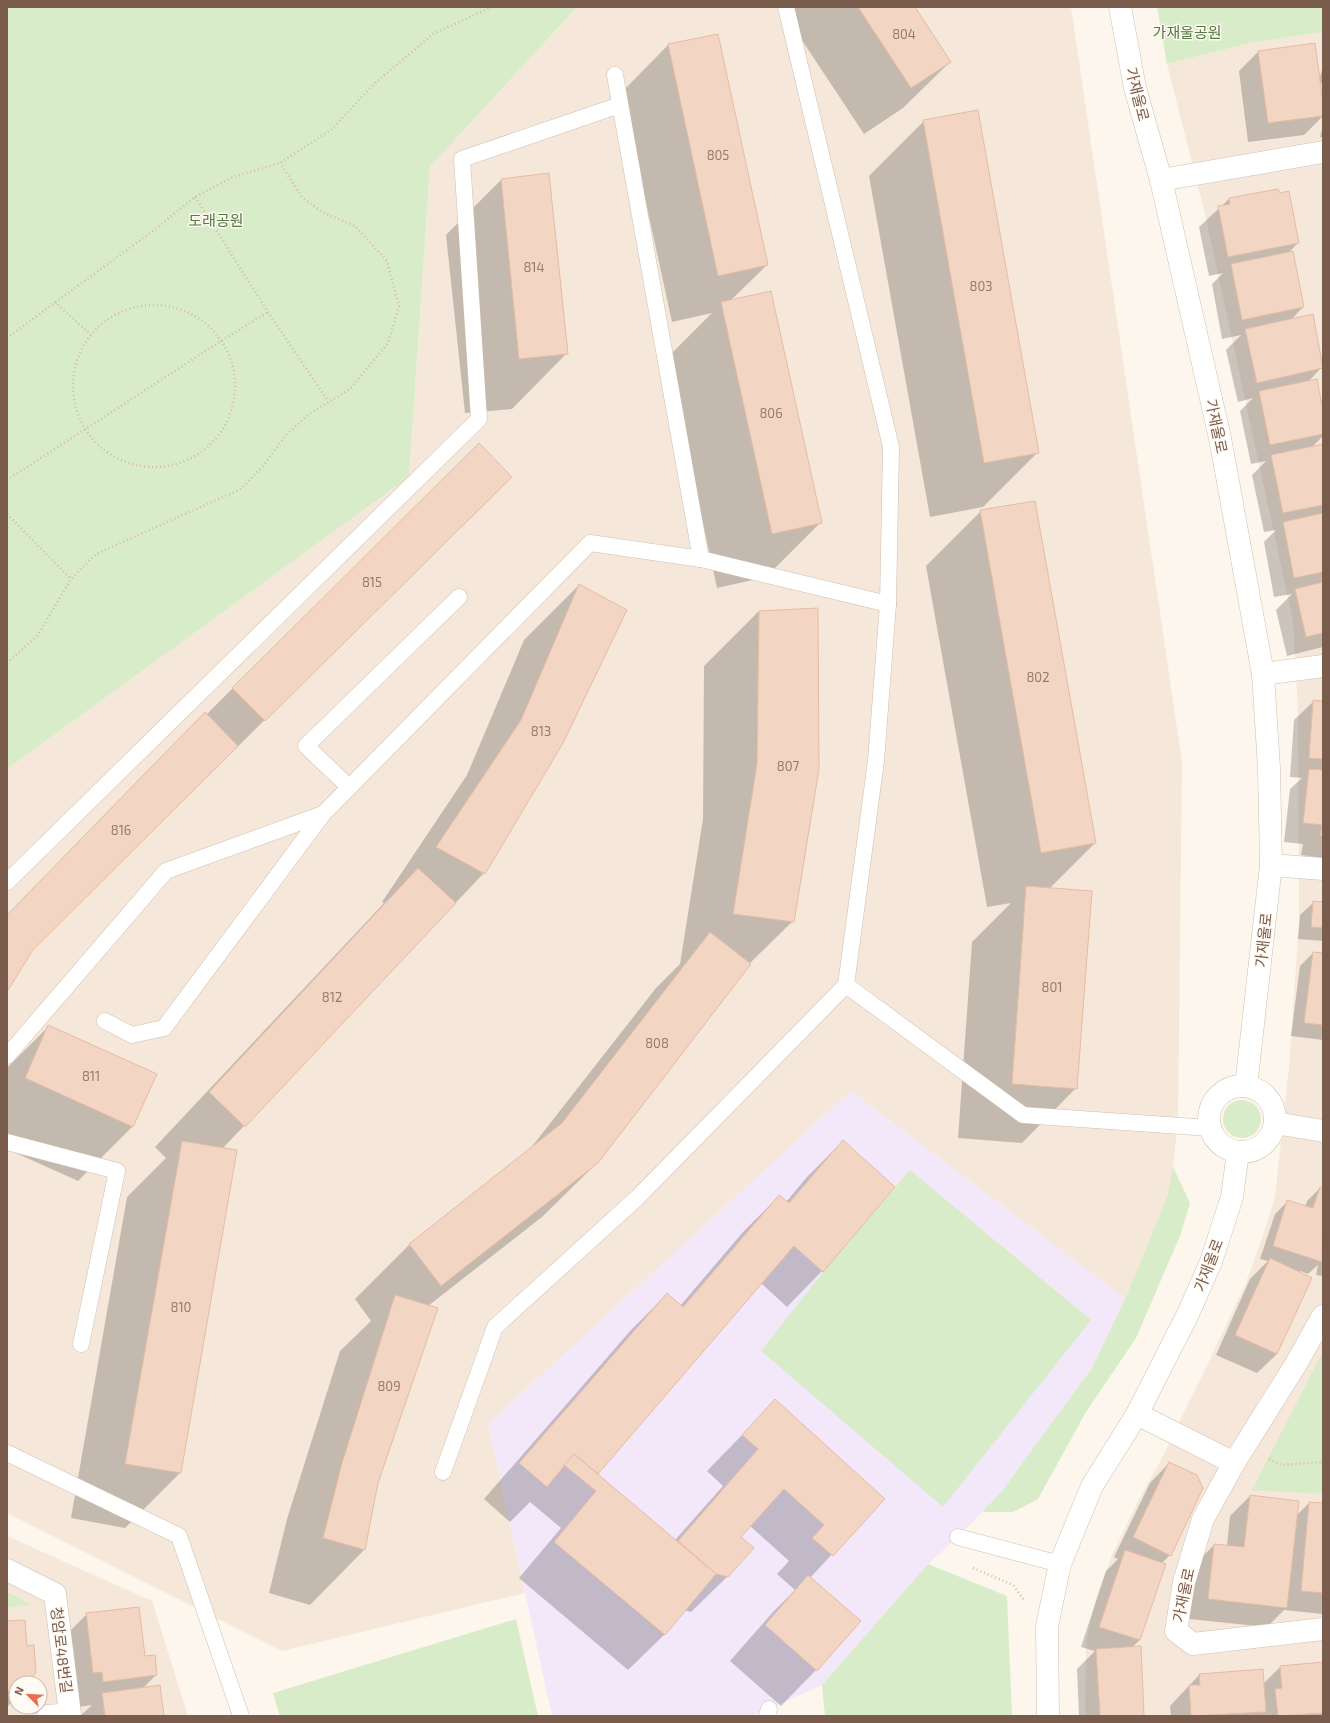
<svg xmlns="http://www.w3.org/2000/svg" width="1330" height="1723" font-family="'Exo 2','Noto Sans KR',sans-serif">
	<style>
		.residential { fill: #f5e8da; fill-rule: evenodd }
		.education { fill: #f3e8fa }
		.green { fill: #d8ecc9 }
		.shadow { fill: #0003 }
		.building { fill: #f3d5c3; stroke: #e6bba3 }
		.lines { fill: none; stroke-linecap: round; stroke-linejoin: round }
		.service-casing { stroke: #d1beb0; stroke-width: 17 }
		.minor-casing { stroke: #d1beb0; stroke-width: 23 }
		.path { stroke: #d9b8a5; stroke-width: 2.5; stroke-dasharray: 1 3; stroke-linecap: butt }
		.service { stroke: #fff; stroke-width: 16 }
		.minor { stroke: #fff; stroke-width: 22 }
		.labels { text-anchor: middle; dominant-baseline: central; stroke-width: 3; stroke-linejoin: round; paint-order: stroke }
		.number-label { font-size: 13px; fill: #987a6a }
		.park-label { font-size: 15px; fill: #537a41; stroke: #fffaf3 }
		.street-label { font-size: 15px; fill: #7a5c4d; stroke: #fffaf3 }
	</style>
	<rect width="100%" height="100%" fill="#fdf6ec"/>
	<g class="residential">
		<path d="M 577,7 L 1071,7 L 1182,762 L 1178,1122 L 1173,1167 L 1167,1197 L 1125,1299 L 851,1091 L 488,1424 L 525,1593 L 282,1651 L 7,1513 L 7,769 L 409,477 L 430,167 Z"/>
		<path d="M 1323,32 L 1323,1716 L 1085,1716 L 1086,1642 L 1096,1598 L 1112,1555 L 1139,1499 L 1161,1460 L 1210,1359 L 1245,1285 L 1262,1239 L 1275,1197 L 1289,1067 L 1299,923 L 1298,712 L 1293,621 L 1205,214 L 1167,64 L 1251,43 Z"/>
		<path d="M 7,1536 L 152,1601 L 188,1716 L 7,1716 ZM 16,1683 L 40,1683 L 40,1707 L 16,1707 Z"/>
	</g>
	<path class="education" d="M 851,1091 L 1125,1299 L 1092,1368 L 1002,1491 L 958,1537 L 928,1564 L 822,1685 L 753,1716 L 552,1716 L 488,1424 Z"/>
	<g class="green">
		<path d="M 7,7 L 577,7 L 430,167 L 409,477 L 7,769 Z"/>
		<path d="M 1157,7 L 1323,7 L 1323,32 L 1251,43 L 1167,64 Z"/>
		<circle cx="1242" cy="1119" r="19"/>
		<path d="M 1173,1167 L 1190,1203 L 1180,1236 L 1136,1338 L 1086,1412 L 1038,1499 L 1013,1512 L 982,1512 L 1002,1491 L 1092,1368 L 1125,1299 L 1167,1197 Z"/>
		<path d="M 910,1170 L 1091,1320 L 943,1507 L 761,1351 L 823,1272 Z"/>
		<path d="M 1323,1351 L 1323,1494 L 1252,1490 Z"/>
		<path d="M 928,1564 L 1007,1596 L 1012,1716 L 825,1716 L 822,1685 Z"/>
		<path d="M 7,1592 L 32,1605 L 7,1607 Z"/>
		<path d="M 516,1619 L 538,1716 L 280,1716 L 273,1693 Z"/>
	</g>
	<g class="shadow">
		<path d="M 780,7 L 914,7 L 950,62 L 903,108 L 864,134 Z"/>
		<path d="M 717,35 L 767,265 L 730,301 L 821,522 L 766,577 L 717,588 L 667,358 L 712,313 L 672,322 L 622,92 L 668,45 Z"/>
		<path d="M 1314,44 L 1319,80 L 1323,66 L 1323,84 L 1319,83 L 1323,116 L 1304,135 L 1248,142 L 1239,71 L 1258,52 Z"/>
		<path d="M 924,121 L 1038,452 L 983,507 L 930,517 L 869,176 Z"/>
		<path d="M 1323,125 L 1323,138 L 1320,137 Z"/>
		<path d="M 548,175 L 566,354 L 512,409 L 465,413 L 446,235 L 501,180 Z"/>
		<path d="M 1278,190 L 1298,243 L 1288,253 L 1303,307 L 1290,321 L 1312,316 L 1323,366 L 1309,381 L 1323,416 L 1323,436 L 1312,447 L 1323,445 L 1323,647 L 1287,656 L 1276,610 L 1292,594 L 1274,597 L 1264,542 L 1276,530 L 1264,532 L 1252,475 L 1266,461 L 1251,464 L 1240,411 L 1253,398 L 1238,402 L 1226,350 L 1241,335 L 1222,339 L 1212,284 L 1223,273 L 1209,276 L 1199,227 L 1229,199 Z"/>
		<path d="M 981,511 L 1095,843 L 1049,889 L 1076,1088 L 1022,1143 L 958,1138 L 972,942 L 1011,903 L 987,907 L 926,566 Z"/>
		<path d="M 456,531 L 209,775 L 208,774 L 32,951 L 7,990 L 7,915 L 150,768 L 205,713 L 206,715 L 233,688 Z"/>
		<path d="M 579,585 L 484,873 L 222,1149 L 236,1151 L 180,1473 L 125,1528 L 71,1518 L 127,1197 L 166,1158 L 155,1147 L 384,903 L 382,902 L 467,775 L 524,640 Z"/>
		<path d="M 759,611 L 793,921 L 748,965 L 598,1162 L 542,1217 L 428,1306 L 378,1483 L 364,1550 L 310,1605 L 269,1593 L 287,1519 L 340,1351 L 371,1321 L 355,1299 L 409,1245 L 530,1149 L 656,988 L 680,964 L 703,819 L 704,666 Z"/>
		<path d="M 1314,701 L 1323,702 L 1323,858 L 1301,855 L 1303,844 L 1284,842 L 1290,789 L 1302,778 L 1290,777 L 1294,720 Z"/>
		<path d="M 1314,902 L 1323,903 L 1323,941 L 1298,939 L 1300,915 Z"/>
		<path d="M 1313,953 L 1323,954 L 1323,1040 L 1291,1036 L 1300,966 Z"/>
		<path d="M 48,1027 L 133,1126 L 78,1181 L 7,1149 L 7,1068 Z"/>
		<path d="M 843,1141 L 893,1187 L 822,1271 L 787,1307 L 761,1283 L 596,1474 L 675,1540 L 723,1486 L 707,1471 L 775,1401 L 883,1499 L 810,1578 L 816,1670 L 781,1706 L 730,1661 L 773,1612 L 795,1590 L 777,1574 L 789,1561 L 750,1526 L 740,1537 L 727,1577 L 691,1612 L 684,1610 L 664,1635 L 628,1670 L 519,1578 L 561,1528 L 530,1502 L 510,1522 L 484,1499 L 631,1330 L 667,1294 L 680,1306 L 743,1232 L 779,1196 L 786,1202 L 807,1177 Z"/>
		<path d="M 1320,1188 L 1323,1189 L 1323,1276 L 1316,1275 L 1318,1265 L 1308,1274 L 1300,1271 L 1299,1273 L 1311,1278 L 1277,1354 L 1257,1373 L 1216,1355 L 1250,1279 L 1268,1261 L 1260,1259 L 1275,1214 L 1288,1201 L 1305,1207 L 1307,1201 Z"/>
		<path d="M 1169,1463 L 1170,1555 L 1162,1563 L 1165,1564 L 1140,1640 L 1131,1648 L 1143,1716 L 1079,1716 L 1077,1669 L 1095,1651 L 1081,1647 L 1106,1571 L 1118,1559 L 1114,1557 L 1150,1483 Z"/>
		<path d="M 1250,1496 L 1297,1515 L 1309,1503 L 1323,1504 L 1323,1614 L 1284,1610 L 1267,1627 L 1189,1619 L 1195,1564 L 1214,1545 L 1227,1546 L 1230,1516 Z"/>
		<path d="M 87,1614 L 144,1658 L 156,1675 L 143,1688 L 163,1716 L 80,1716 L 92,1705 L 78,1707 L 61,1640 Z"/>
		<path d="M 7,1622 L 28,1683 L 16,1683 L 16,1698 L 7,1707 Z"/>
		<path d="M 1323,1663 L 1323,1716 L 1171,1716 L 1170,1706 L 1200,1674 L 1263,1684 L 1280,1667 Z"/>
	</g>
	<g class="building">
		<path d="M 858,7 L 915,7 L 951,62 L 911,88 Z"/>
		<path d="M 718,34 L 768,265 L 718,276 L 668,44 Z"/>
		<path d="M 1315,43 L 1323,103 L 1323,116 L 1268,123 L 1258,51 Z"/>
		<path d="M 978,110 L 1039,453 L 984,463 L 923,120 Z"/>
		<path d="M 549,173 L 568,354 L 519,359 L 501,179 Z"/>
		<path d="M 1278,189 L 1280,193 L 1289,191 L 1299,243 L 1228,257 L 1218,206 L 1230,204 L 1229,198 Z"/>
		<path d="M 1293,251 L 1304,307 L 1242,320 L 1231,264 Z"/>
		<path d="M 771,291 L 822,523 L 772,534 L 721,302 Z"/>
		<path d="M 1313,314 L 1323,368 L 1257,383 L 1245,329 Z"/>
		<path d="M 1317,379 L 1323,411 L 1323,434 L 1270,445 L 1259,391 Z"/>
		<path d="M 479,443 L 512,477 L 265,721 L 232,688 Z"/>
		<path d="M 1323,444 L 1323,505 L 1283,513 L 1271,455 Z"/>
		<path d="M 1035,501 L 1096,843 L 1041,853 L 980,510 Z"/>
		<path d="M 1323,513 L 1323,572 L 1294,578 L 1283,522 Z"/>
		<path d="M 1323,582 L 1323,633 L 1306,637 L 1295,589 Z"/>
		<path d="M 579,584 L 627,610 L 563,743 L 485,874 L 436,847 L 521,720 Z"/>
		<path d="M 818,608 L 819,769 L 794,922 L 733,914 L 757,764 L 759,611 Z"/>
		<path d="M 1313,700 L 1323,701 L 1323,759 L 1309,758 Z"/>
		<path d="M 205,712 L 238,746 L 32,951 L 7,992 L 7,915 Z"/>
		<path d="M 1309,769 L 1323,770 L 1323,836 L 1320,836 L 1322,825 L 1303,823 Z"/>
		<path d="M 418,868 L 456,903 L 245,1127 L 209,1092 Z"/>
		<path d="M 1026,886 L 1092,891 L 1077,1089 L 1012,1084 Z"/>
		<path d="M 1313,901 L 1323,902 L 1323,928 L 1311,927 Z"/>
		<path d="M 710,932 L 751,964 L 598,1163 L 441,1286 L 409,1244 L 562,1123 Z"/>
		<path d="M 1313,952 L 1323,953 L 1323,1025 L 1304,1023 Z"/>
		<path d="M 48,1025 L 157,1074 L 133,1127 L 25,1078 Z"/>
		<path d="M 843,1140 L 895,1187 L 823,1272 L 794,1246 L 598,1474 L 574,1454 L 547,1487 L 519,1463 L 667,1293 L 683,1307 L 779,1195 L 789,1203 Z"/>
		<path d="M 182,1141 L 237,1150 L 181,1473 L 125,1464 Z"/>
		<path d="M 1320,1187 L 1323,1188 L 1322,1262 L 1273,1246 L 1287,1200 L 1313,1208 Z"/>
		<path d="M 1270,1258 L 1312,1278 L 1277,1354 L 1235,1335 Z"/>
		<path d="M 395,1295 L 438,1308 L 378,1483 L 365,1550 L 323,1538 L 342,1463 Z"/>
		<path d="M 775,1399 L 885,1499 L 833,1556 L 812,1538 L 824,1525 L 784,1489 L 741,1537 L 754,1548 L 728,1577 L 716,1574 L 678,1541 L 758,1449 L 742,1435 Z"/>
		<path d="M 574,1454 L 716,1574 L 665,1635 L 554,1542 L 596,1491 L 564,1465 Z"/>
		<path d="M 1169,1462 L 1197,1475 L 1203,1488 L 1171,1556 L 1133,1537 Z"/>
		<path d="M 1250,1495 L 1299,1501 L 1287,1608 L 1208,1599 L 1214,1544 L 1244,1547 Z"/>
		<path d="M 1309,1502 L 1323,1503 L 1323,1593 L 1301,1591 Z"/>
		<path d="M 1125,1550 L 1166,1564 L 1140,1640 L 1099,1627 Z"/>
		<path d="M 808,1575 L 861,1621 L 817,1671 L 765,1625 Z"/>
		<path d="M 139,1607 L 145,1656 L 155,1655 L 157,1675 L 103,1682 L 102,1672 L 93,1673 L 86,1613 Z"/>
		<path d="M 25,1620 L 27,1646 L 34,1645 L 36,1672 L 29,1683 L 16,1683 L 16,1691 L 7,1692 L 7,1621 Z"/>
		<path d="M 1141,1646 L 1144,1716 L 1100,1716 L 1096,1649 Z"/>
		<path d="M 1323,1662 L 1323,1713 L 1278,1716 L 1275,1689 L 1282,1688 L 1280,1666 Z"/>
		<path d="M 1263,1669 L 1266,1712 L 1191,1716 L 1189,1685 L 1200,1685 L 1199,1674 Z"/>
		<path d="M 160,1685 L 164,1716 L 105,1716 L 102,1693 Z"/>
	</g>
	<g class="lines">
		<g class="service-casing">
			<g id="service">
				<path d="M 615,75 L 701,559"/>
				<path d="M 349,787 L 306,746 L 459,597"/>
				<path d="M 7,882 L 479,419 L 462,159 L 620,105"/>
				<path d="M 846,985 L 1023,1115 L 1210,1128"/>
				<path d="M 105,1021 L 132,1035 L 164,1028 L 323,814"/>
				<path d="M 7,1056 L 166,871 L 323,814 L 590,543 L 701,559 L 888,604"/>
				<path d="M 7,1142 L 117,1171 L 81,1344"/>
				<path d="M 7,1453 L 179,1536 L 241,1716"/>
				<path d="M 443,1472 L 495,1327 L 638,1197 L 846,985 L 876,761 L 888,604 L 891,447 L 786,7"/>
				<path d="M 958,1537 L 1060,1564"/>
				<path d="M 767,1716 L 769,1709"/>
			</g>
		</g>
		<g class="minor-casing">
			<g id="minor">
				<path d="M 1120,7 L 1135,88 L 1161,180 L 1220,438 L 1263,674 L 1269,768 L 1271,865 L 1246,1086"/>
				<path d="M 1161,180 L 1323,152"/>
				<path d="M 1263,674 L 1323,666"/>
				<path d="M 1271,865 L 1323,869"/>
				<circle cx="1242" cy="1119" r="33"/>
				<path d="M 1275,1123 L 1323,1131"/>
				<path d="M 1323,1316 L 1296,1364 L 1234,1463 L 1203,1519 L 1184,1582 L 1176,1631 L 1193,1644 L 1323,1629"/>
				<path d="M 1137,1414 L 1234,1463"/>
				<path d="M 7,1570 L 55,1594 L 70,1714 L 48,1716"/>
				<path d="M 1048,1716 L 1047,1626 L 1060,1564 L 1092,1486 L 1137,1414 L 1187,1316 L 1211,1262 L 1232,1197 L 1238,1152"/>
			</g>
		</g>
		<g class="path">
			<path d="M 195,197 L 268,312 L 328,401"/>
			<path d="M 55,302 L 91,335"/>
			<circle cx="154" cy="386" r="81"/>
			<path d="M 7,338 L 154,230 L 195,197 L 233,177 L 280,163 L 331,130 L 374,84 L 433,34 L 492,7"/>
			<path d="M 7,480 L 221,341 L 268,312"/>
			<path d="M 7,514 L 71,579"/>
			<path d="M 7,663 L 38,635 L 71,579 L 96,554 L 241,489 L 263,466 L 286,435 L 309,414 L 350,389 L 388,343 L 399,306 L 387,261 L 355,226 L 322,212 L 302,197 L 280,163"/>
			<path d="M 1269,1459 L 1282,1465 L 1323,1462"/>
			<path d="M 973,1568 L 1013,1585 L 1024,1600"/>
		</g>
		<use href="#service" class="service"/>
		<use href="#minor" class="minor"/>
	</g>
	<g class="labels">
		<g class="number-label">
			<text x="904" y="34">804</text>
			<text x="718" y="155">805</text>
			<text x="534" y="267">814</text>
			<text x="981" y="286">803</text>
			<text x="771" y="413">806</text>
			<text x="372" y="582">815</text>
			<text x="1038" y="677">802</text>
			<text x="541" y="731">813</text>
			<text x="788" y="766">807</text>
			<text x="121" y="830">816</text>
			<text x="1052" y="987">801</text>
			<text x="332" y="997">812</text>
			<text x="657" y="1043">808</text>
			<text x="91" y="1076">811</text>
			<text x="181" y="1307">810</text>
			<text x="389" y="1386">809</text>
		</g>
		<g class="park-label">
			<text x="1187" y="32">가재울공원</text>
			<text x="216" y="220">도래공원</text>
		</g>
		<g class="street-label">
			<text transform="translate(1138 94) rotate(76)">가재울로</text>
			<text transform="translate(1217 426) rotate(78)">가재울로</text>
			<text transform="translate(1263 940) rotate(-84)">가재울로</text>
			<text transform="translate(1208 1265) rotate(-69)">가재울로</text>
			<text transform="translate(1183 1595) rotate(-78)">가재울로</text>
			<text transform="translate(62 1650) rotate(83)">청암로48번길</text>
		</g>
	</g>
	<rect width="1330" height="1723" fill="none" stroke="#7a5c4d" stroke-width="16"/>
	<g transform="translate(28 1695) rotate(294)"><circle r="19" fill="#fffaf3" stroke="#cabbb1"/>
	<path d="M0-3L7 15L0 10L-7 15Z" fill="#e76f51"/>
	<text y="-6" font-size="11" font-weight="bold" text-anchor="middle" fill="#7a5c4d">N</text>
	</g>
</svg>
